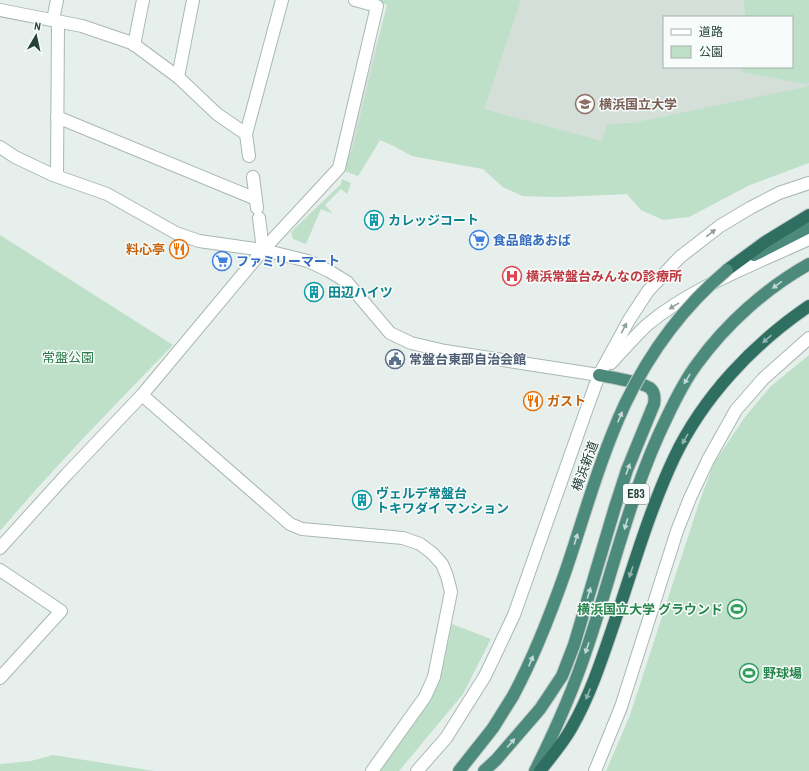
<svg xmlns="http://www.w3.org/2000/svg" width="809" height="771" font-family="'Archivo Narrow','Noto Sans JP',sans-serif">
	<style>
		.built { fill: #d4dfda; fill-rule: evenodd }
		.green { fill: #bfe0c8 }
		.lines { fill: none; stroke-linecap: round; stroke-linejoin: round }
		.minor-casing { stroke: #a8b8b2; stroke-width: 14 }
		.tertiary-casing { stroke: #a8b8b2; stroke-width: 14 }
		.trunk-casing { stroke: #c2cac8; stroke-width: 14 }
		.motorway-casing { stroke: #c2cac8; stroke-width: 14 }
		.minor { stroke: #fff; stroke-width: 12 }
		.tertiary { stroke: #fff; stroke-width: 12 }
		.trunk { stroke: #4c8a7c; stroke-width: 12 }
		.motorway { stroke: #2f6f62; stroke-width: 12 }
		.trunk-bridge-casing { stroke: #c2cac8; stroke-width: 14; stroke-linecap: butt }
		.trunk-bridge { stroke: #4c8a7c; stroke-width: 12 }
		.oneway { fill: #92a09c }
		.oneway2 { fill: #c4d9d4 }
		.oneway3 { fill: #93b5ae }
		.labels { text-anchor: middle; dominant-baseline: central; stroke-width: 3; stroke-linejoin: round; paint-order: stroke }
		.shield { fill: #f7fbf9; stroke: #637a73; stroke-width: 1 }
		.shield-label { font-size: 12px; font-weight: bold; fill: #24423a }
		.education-label { font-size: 13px; font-weight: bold; fill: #785e54; stroke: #f7fbf9; text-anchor: start }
		.culture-label { font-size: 13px; font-weight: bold; fill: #0d838f; stroke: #f7fbf9; text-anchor: start }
		.shop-label { font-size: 13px; font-weight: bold; fill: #366cbe; stroke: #f7fbf9; text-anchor: start }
		.food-label { font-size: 13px; font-weight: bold; fill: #c56008; stroke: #f7fbf9; text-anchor: end }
		.health-label { font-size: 13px; font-weight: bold; fill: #be3a42; stroke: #f7fbf9; text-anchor: start }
		.park-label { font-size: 13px; fill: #2d7a4b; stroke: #f7fbf9 }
		.service-label { font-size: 13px; font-weight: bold; fill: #4e5e75; stroke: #f7fbf9; text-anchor: start }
		.street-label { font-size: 13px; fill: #24423a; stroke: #f7fbf9 }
		.leisure-label { font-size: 13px; font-weight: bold; fill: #27864d; stroke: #f7fbf9; text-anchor: end }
	</style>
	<rect width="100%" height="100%" fill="#e6efeb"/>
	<path class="built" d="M 374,0 L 809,0 L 809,155 L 641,210 L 627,194 L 557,197 L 523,196 L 503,187 L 483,169 L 412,156 L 394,146 L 380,140 L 358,176 L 342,170 L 387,5 ZM 664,17 L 792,17 L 792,67 L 664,67 Z"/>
	<g class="green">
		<path d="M 374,0 L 521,0 L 484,109 L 602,141 L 607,124 L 632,123 L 805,87 L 809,85 L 809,163 L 750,185 L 689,217 L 663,220 L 641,210 L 627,194 L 557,197 L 523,196 L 503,187 L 483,169 L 412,156 L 394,146 L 380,140 L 358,176 L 342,170 L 352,151 L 387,5 Z"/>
		<path d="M 744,0 L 809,0 L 809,82 L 806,84 L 741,72 L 741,67 L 792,67 L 792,17 L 745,17 Z"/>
		<path d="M 342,179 L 351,183 L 347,194 L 341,189 L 325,205 L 333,214 L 321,209 L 306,244 L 293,239 L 291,232 L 341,184 Z"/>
		<path d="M 0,235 L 173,345 C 114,406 55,466 0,531 Z"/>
		<path d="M 809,355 L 809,771 L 606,771 L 630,715 L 699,503 L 714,463 L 745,417 L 771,386 Z"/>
		<path d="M 452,624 L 491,639 L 463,694 L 399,771 L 376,771 L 436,685 L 443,664 Z"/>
		<path d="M 53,755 L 154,771 L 0,771 L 0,764 L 31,761 Z"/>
	</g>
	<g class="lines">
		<g class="minor-casing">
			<g id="minor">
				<path d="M 0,10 L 82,26 L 132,43 L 178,77 L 217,114 L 246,134"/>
				<path d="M 53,20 L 57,0"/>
				<path d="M 134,45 L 143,0"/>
				<path d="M 178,77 L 193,0"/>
				<path d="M 57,117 L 256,199"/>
				<path d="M 0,147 L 15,157 L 53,175 L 107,194 L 176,233 L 199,241 L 263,250 L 308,261 L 329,271 L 347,282 L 390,333 L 411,343 L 445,351 L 599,375"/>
				<path d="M 249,156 L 246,134 L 282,0"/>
				<path d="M 57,176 L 58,21"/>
				<path d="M 253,177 L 257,208"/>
				<path d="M 259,218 L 263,250"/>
				<path d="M 142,395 L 290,524 L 302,529 L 403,538 L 420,544 L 432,553 L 442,564 L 447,576 L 451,592 L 434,677 L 425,697 L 372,771"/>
				<path d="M 0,548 L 67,474 L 142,395 L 263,250 L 339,168 L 377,6 L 355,0"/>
				<path d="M 0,570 L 61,611 L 0,678"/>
				<path d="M 595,771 L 621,707 L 677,531 L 690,498 L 708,460 L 736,410 L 763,379 L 809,338"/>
			</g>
		</g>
		<g class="tertiary-casing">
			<g id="tertiary">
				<path d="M 611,363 C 623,350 634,337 647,325 C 690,288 757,263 809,239"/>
				<path d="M 417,771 L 446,738 L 485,676 L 514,615 L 586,411 L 599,375 L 629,320 L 648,291 L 680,257 L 720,226 L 750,208 L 779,193 L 809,183"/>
			</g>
		</g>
		<g class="trunk-casing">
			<g id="trunk">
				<path d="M 754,255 L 809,227"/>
				<path d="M 459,771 L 493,728 L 513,696"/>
				<path d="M 484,771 L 496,760 L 540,709 L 562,676 L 574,645 L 615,507 L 627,470 L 654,404 C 655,398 655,393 651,389 C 646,383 609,377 599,375"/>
				<path d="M 535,771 C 555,731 573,691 587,648 C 613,571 631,490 667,417 C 676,398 685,380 697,364 C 726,324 766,288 809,264"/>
			</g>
		</g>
		<g class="motorway-casing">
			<g id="motorway">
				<path d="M 727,270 L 765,242 L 809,215"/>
				<path d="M 540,771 C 551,757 564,742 572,727 C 593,690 605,649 619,609 C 636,558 651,507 674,458 C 703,397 753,344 809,306"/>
			</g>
		</g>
		<use href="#minor" class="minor"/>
		<use href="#tertiary" class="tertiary"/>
		<use href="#trunk" class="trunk"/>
		<use href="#motorway" class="motorway"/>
		<g class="trunk-bridge-casing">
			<path id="trunk-bridge" d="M 513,696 C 535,655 551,613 566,570 C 585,514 600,458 625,404 C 649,354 684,306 727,270"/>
		</g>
		<use href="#trunk-bridge" class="trunk-bridge"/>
	</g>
	<defs><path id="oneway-solid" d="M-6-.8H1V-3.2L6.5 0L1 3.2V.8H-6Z"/></defs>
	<g class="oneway">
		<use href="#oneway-solid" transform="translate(711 233) rotate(-38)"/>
		<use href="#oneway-solid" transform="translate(674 306) rotate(148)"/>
		<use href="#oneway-solid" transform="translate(624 328) rotate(-62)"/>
	</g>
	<g class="oneway2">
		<use href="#oneway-solid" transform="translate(777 285) rotate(144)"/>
		<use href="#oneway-solid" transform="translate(687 379) rotate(122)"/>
		<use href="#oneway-solid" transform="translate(620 417) rotate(-67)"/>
		<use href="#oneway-solid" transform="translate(628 469) rotate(-70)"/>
		<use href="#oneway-solid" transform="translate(626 524) rotate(107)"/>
		<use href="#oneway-solid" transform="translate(576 539) rotate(-73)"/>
		<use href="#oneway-solid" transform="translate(589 593) rotate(-73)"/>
		<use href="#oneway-solid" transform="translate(587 648) rotate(109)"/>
		<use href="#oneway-solid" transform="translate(531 661) rotate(-67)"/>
		<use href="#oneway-solid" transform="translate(511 743) rotate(-49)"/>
	</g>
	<g class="oneway3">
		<use href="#oneway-solid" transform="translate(767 339) rotate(139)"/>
		<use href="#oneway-solid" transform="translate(685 439) rotate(120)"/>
		<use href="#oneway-solid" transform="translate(631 572) rotate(109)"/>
		<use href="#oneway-solid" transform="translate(588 694) rotate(112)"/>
	</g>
	<defs>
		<g id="university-ring" transform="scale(1)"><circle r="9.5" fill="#f7fbf9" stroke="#8d6e63" stroke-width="1.5"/><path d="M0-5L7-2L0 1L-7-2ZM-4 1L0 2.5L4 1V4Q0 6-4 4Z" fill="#8d6e63"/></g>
		<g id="building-ring" transform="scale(1)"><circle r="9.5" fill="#f7fbf9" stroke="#0f9aa8" stroke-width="1.5"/><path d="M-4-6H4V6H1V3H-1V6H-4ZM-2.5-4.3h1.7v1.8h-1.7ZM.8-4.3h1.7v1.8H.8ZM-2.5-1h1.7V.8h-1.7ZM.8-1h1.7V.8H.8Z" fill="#0f9aa8"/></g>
		<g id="supermarket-ring" transform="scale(1)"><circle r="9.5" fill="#f7fbf9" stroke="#3f7fe0" stroke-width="1.5"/><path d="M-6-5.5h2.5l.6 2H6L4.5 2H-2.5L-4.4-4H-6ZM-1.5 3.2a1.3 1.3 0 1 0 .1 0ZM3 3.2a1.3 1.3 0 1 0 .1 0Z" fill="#3f7fe0"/></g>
		<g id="restaurant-ring" transform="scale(1)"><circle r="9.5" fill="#f7fbf9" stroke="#e8710a" stroke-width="1.5"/><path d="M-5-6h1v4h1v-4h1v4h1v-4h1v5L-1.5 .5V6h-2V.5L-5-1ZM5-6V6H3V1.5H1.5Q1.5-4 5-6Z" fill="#e8710a"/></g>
		<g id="hospital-ring" transform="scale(1)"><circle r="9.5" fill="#f7fbf9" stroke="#e0444e" stroke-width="1.5"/><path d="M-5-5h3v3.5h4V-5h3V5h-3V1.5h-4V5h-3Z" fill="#e0444e"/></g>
		<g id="civic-ring" transform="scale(1)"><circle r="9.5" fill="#f7fbf9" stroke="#5c6f8a" stroke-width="1.5"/><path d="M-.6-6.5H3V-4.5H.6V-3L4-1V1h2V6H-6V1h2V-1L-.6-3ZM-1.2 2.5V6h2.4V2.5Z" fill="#5c6f8a"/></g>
		<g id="stadium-ring" transform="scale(1)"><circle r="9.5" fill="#f7fbf9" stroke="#2e9e5b" stroke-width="1.5"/><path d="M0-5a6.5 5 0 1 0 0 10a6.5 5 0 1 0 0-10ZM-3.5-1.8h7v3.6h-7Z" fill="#2e9e5b"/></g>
	</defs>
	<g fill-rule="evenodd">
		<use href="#university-ring" x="585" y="104"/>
		<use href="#building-ring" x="374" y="220"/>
		<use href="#supermarket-ring" x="479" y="240"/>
		<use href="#restaurant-ring" x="179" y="249"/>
		<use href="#supermarket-ring" x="222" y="261"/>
		<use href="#hospital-ring" x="512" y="276"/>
		<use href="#building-ring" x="314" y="292"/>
		<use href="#civic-ring" x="395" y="359"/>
		<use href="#restaurant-ring" x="533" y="401"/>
		<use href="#building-ring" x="362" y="500"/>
		<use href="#stadium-ring" x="737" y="609"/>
		<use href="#stadium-ring" x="749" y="673"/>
	</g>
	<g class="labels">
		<rect class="shield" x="623" y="484" width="26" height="20" rx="3"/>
		<g class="shield-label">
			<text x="636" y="494">E83</text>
		</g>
		<g class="education-label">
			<text x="599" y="104">横浜国立大学</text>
		</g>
		<g class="culture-label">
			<text x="388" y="220">カレッジコート</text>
			<text x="328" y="292">田辺ハイツ</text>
			<text x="376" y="493">ヴェルデ常盤台<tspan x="376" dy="15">トキワダイ マンション</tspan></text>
		</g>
		<g class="shop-label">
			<text x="493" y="240">食品館あおば</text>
			<text x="236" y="261">ファミリーマート</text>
		</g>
		<g class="food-label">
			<text x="165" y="249">料心亭</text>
			<text x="547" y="401" text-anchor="start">ガスト</text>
		</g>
		<g class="health-label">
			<text x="526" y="276">横浜常盤台みんなの診療所</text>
		</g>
		<g class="park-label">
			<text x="68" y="357">常盤公園</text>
		</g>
		<g class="service-label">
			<text x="409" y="359">常盤台東部自治会館</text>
		</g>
		<g class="street-label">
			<text transform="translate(585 466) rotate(-70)">横浜新道</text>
		</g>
		<g class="leisure-label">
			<text x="723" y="609">横浜国立大学 グラウンド</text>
			<text x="763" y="673" text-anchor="start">野球場</text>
		</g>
	</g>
	<rect x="663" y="16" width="130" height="52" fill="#f7fbf9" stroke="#a3b1ad"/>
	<rect x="671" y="29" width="20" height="6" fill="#ffffff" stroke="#a3b1ad"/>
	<text x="699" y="36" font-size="12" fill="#24423a">道路</text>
	<rect x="671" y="46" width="20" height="12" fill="#bfe0c8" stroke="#a3b1ad"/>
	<text x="699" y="56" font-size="12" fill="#24423a">公園</text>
	<g transform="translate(36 36) rotate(9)" stroke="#f7fbf9" stroke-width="3" paint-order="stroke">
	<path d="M0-3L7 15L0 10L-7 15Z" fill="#24423a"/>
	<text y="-6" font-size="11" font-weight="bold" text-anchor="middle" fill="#24423a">N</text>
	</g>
</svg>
